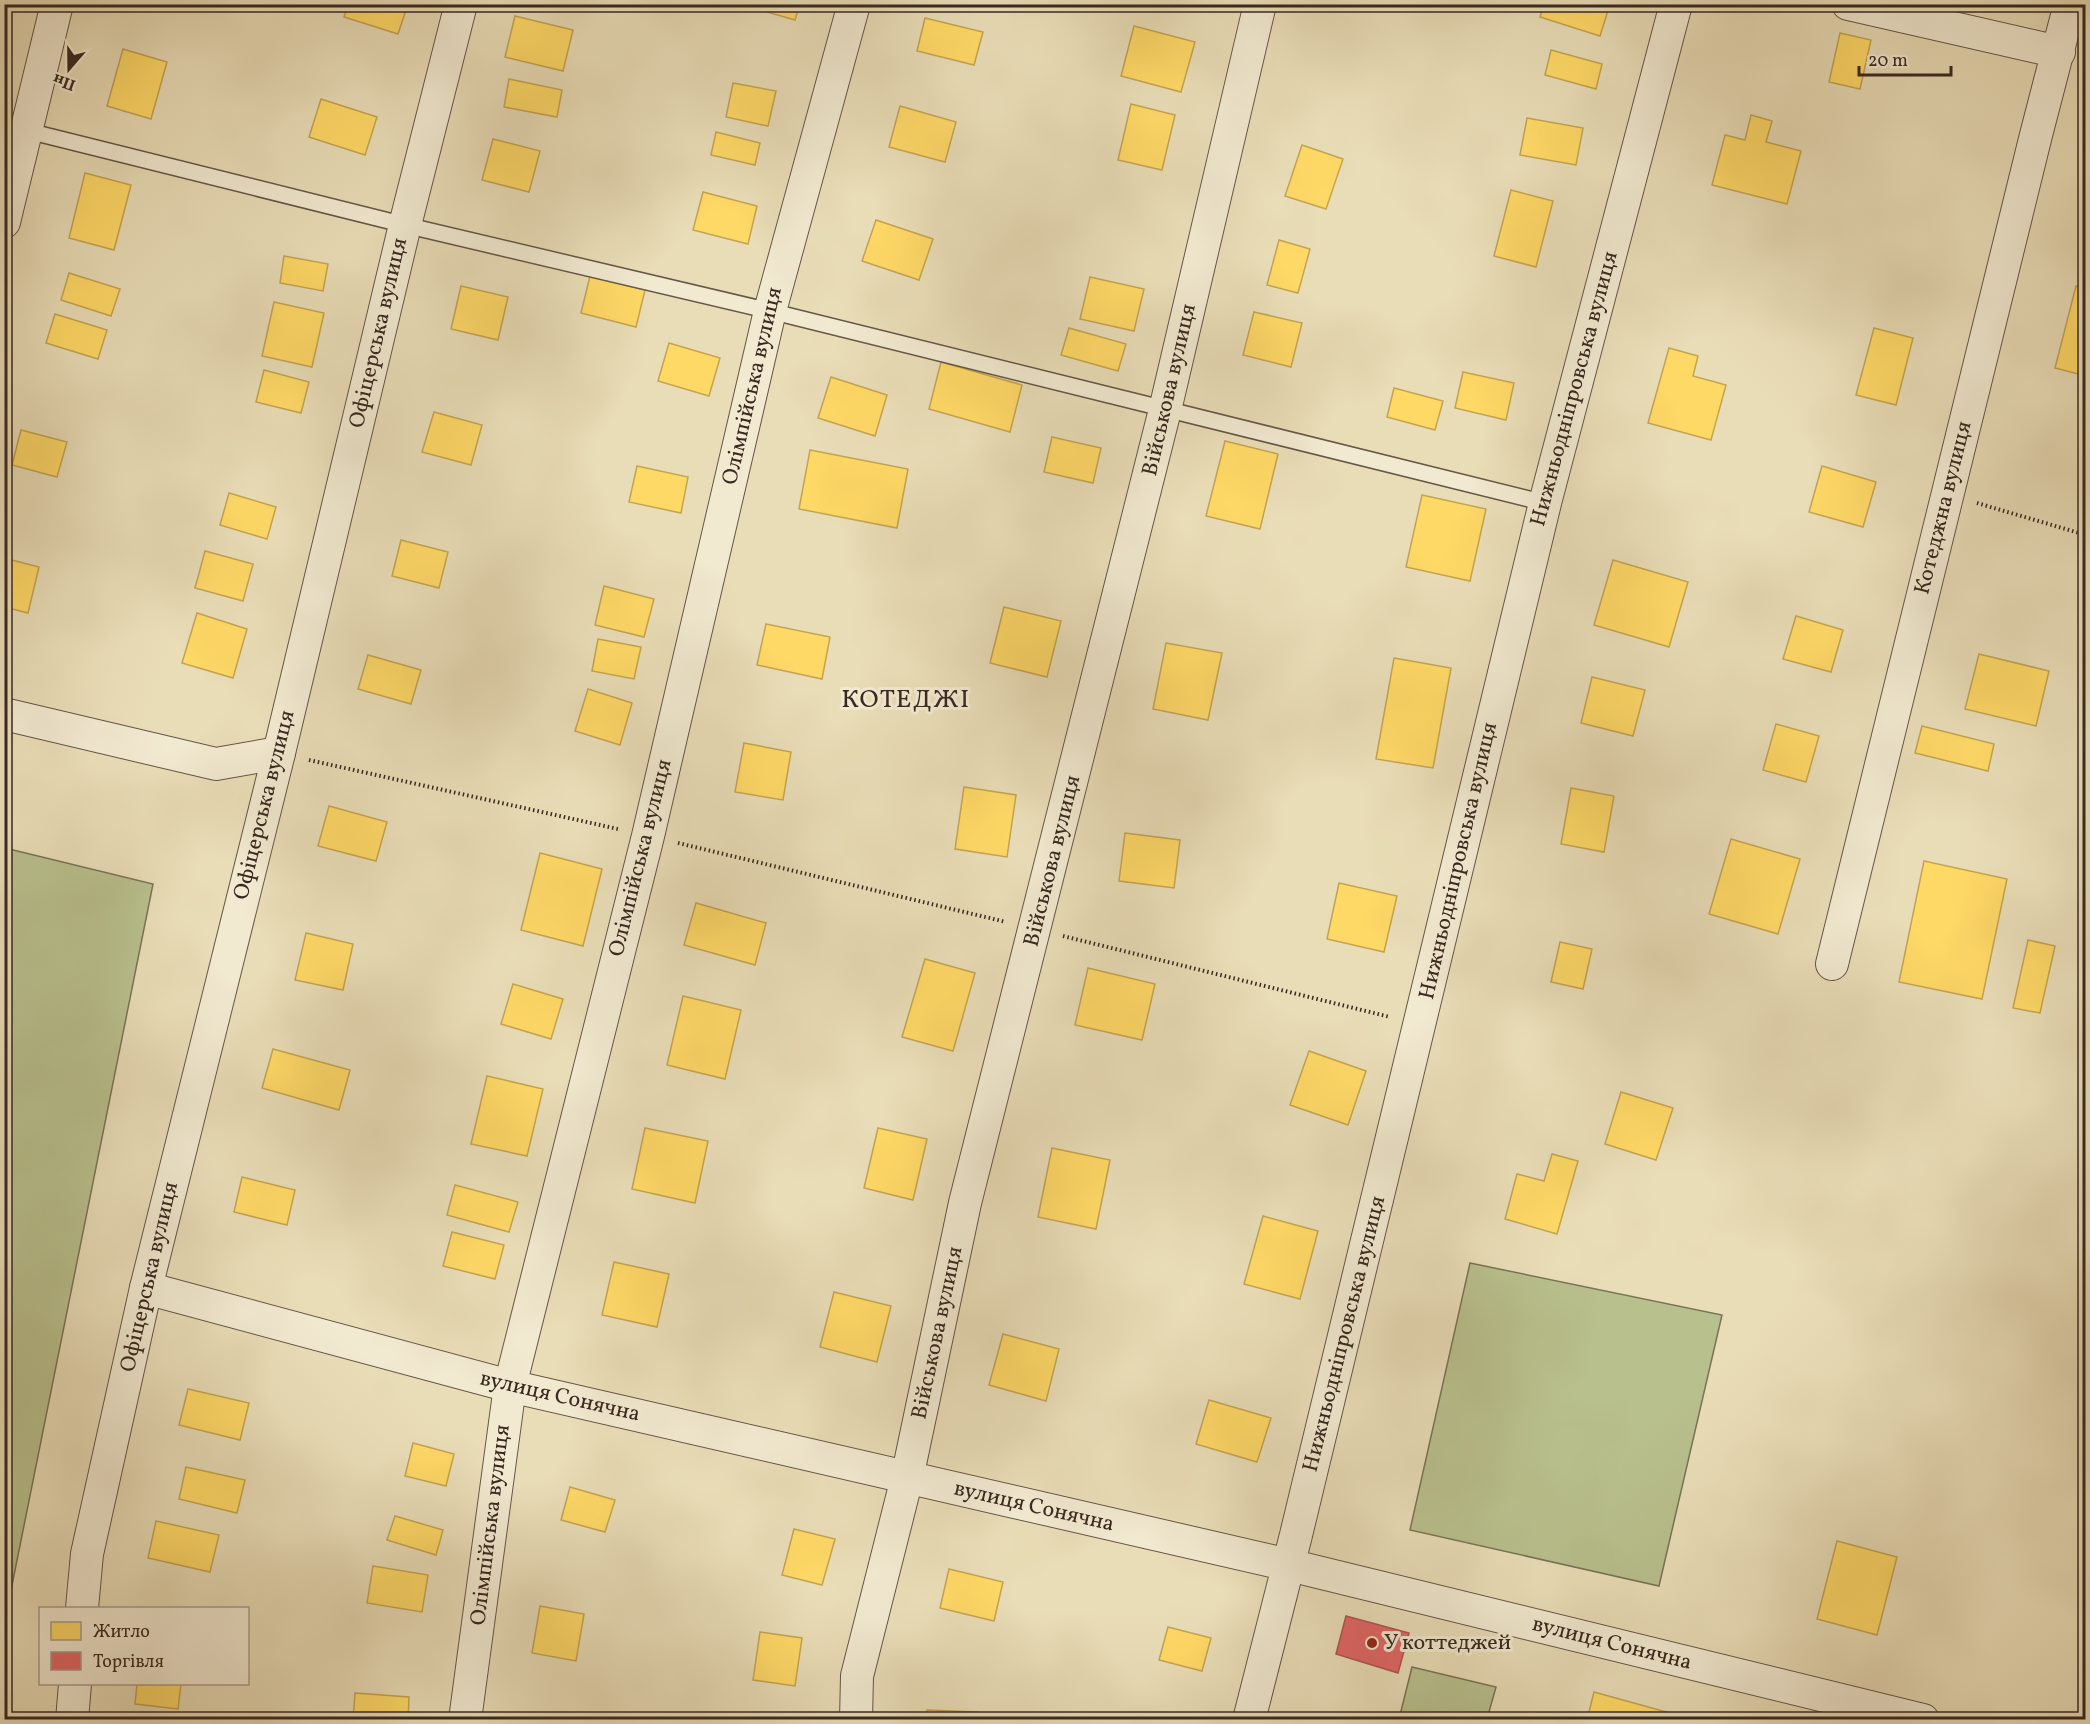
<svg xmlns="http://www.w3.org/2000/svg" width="2090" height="1724" font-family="Vollkorn,serif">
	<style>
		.green { fill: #b8c08d; stroke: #787456; stroke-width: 1.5 }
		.homes { fill: #ffd966; stroke: #c4a451; stroke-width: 1.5 }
		.shops { fill: #e06666; stroke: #ae5451; stroke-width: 1.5 }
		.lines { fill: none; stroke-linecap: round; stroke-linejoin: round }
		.service-casing { stroke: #655646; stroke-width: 18 }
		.minor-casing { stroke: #655646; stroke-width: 34 }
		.path { stroke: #392920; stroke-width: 4; stroke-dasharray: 1.5 3; stroke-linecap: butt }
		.service { stroke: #f1e9d0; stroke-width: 15 }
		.minor { stroke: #f1e9d0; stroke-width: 32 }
		.poi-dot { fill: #8f2418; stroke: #f1e9d0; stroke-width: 2 }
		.labels { text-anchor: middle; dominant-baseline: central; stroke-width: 6; stroke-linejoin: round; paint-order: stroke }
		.street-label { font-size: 22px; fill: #392920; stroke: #f1e9d0 }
		.poi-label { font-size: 22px; fill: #392920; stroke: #f1e9d0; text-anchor: start }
		.quarter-label { font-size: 26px; letter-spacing: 1.5px; fill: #392920; stroke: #f1e9d0 }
	</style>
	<rect width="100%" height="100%" fill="#e9ddb7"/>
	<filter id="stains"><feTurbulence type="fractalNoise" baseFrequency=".00333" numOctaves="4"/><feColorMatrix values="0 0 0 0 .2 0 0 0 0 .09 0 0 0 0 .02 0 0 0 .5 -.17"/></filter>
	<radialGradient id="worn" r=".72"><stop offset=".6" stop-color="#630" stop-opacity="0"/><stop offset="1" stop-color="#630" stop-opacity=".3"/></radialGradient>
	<g class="green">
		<path d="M 5,848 L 153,884 L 5,1620 L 4,848 Z"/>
		<path d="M 1470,1263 L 1722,1315 L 1659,1586 L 1410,1530 Z"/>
		<path d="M 1412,1667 L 1496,1687 L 1487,1719 L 1399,1719 Z"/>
	</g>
	<g class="homes">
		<path d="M 348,4 L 408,4 L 398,34 L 344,17 Z"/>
		<path d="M 750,4 L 800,4 L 795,20 L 750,7 Z"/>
		<path d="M 1544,4 L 1610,4 L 1600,36 L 1540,17 Z"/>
		<path d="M 515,16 L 573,30 L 563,71 L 505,57 Z"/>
		<path d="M 925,18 L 983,32 L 974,65 L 917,51 Z"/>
		<path d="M 1134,26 L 1195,42 L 1181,92 L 1121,76 Z"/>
		<path d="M 1840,33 L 1871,40 L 1860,89 L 1829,82 Z"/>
		<path d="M 123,49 L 167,62 L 151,119 L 107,106 Z"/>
		<path d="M 1551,50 L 1602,64 L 1596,89 L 1545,75 Z"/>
		<path d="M 509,79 L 562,90 L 557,117 L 504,107 Z"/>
		<path d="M 733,83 L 776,91 L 768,126 L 726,117 Z"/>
		<path d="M 321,99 L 377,117 L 365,155 L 309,137 Z"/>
		<path d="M 1131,104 L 1175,115 L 1162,170 L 1118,160 Z"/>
		<path d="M 900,106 L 956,122 L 945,162 L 889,147 Z"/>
		<path d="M 1751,115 L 1772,121 L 1766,142 L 1801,151 L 1787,204 L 1712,185 L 1725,135 L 1745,140 Z"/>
		<path d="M 1527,118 L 1583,128 L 1576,165 L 1520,155 Z"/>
		<path d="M 716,132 L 760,143 L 755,165 L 711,155 Z"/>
		<path d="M 493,139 L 540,151 L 529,192 L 482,180 Z"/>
		<path d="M 1302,145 L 1343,159 L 1326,209 L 1285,196 Z"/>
		<path d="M 85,173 L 131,185 L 114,250 L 69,238 Z"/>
		<path d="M 1511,190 L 1553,201 L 1536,267 L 1494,256 Z"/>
		<path d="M 703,192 L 757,206 L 748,244 L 693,230 Z"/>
		<path d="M 876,220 L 933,239 L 919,280 L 862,261 Z"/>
		<path d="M 1279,240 L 1310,249 L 1298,293 L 1267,285 Z"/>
		<path d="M 284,256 L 328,264 L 323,291 L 280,283 Z"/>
		<path d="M 69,273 L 120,289 L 111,316 L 61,300 Z"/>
		<path d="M 590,276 L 645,290 L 636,327 L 581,313 Z"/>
		<path d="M 1090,277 L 1144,289 L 1134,331 L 1080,319 Z"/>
		<path d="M 461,286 L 508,297 L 498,340 L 451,329 Z"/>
		<path d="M 2076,286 L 2086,289 L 2086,376 L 2055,368 Z"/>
		<path d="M 274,302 L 324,313 L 312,367 L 262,356 Z"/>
		<path d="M 1254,312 L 1302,323 L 1291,367 L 1243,355 Z"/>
		<path d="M 55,314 L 107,330 L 98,359 L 46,343 Z"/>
		<path d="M 1069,328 L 1126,344 L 1118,371 L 1061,355 Z"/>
		<path d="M 1874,328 L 1913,338 L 1896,405 L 1856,395 Z"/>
		<path d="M 669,343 L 720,358 L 709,396 L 658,381 Z"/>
		<path d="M 1669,348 L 1698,356 L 1693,376 L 1726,385 L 1711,440 L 1648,423 Z"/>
		<path d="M 941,362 L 1022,385 L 1010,432 L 929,409 Z"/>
		<path d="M 264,370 L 309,382 L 301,413 L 256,402 Z"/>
		<path d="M 1463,372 L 1514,383 L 1506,420 L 1455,408 Z"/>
		<path d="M 831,377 L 887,395 L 875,436 L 818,418 Z"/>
		<path d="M 1394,388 L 1443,401 L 1435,430 L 1387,417 Z"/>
		<path d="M 434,412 L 482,425 L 471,465 L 422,452 Z"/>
		<path d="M 21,430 L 67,442 L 57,477 L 12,465 Z"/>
		<path d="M 1052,437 L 1101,448 L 1093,483 L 1044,472 Z"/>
		<path d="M 1225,441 L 1278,454 L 1260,529 L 1206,516 Z"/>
		<path d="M 810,450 L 908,469 L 897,528 L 799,509 Z"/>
		<path d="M 637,466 L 688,477 L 681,513 L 629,502 Z"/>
		<path d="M 1822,466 L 1876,482 L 1863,527 L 1809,512 Z"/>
		<path d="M 229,493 L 276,507 L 267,539 L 220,525 Z"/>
		<path d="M 1422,495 L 1486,509 L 1470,581 L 1406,567 Z"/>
		<path d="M 401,540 L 448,552 L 439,588 L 392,576 Z"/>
		<path d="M 205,551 L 253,564 L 243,601 L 195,588 Z"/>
		<path d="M 4,558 L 39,567 L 28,613 L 4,607 Z"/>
		<path d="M 1613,560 L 1688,582 L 1669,647 L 1594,625 Z"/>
		<path d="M 604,586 L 654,599 L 644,637 L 595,625 Z"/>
		<path d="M 1004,607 L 1061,621 L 1047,677 L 990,663 Z"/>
		<path d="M 197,613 L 247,629 L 233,678 L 182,663 Z"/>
		<path d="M 1796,616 L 1843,630 L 1831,672 L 1783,659 Z"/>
		<path d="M 766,624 L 830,637 L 822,679 L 757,665 Z"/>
		<path d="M 598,639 L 641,647 L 634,679 L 592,671 Z"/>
		<path d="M 1166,643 L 1222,653 L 1208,720 L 1153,709 Z"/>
		<path d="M 1979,654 L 2049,671 L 2036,726 L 1965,709 Z"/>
		<path d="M 368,655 L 421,670 L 411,704 L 358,689 Z"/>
		<path d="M 1394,658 L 1451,668 L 1433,768 L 1376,759 Z"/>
		<path d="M 1592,677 L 1645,690 L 1633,736 L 1581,723 Z"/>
		<path d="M 588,689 L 632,703 L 620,745 L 575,731 Z"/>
		<path d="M 1776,724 L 1819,736 L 1806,782 L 1763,770 Z"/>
		<path d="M 1922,726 L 1994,744 L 1988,771 L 1915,753 Z"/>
		<path d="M 744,743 L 791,752 L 783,800 L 735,792 Z"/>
		<path d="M 964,787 L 1016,795 L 1007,857 L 955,849 Z"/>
		<path d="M 1571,788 L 1614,796 L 1604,852 L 1561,844 Z"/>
		<path d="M 329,806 L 387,822 L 376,861 L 318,846 Z"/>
		<path d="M 1125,833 L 1180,840 L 1174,888 L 1119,881 Z"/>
		<path d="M 1731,839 L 1800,859 L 1778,934 L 1709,914 Z"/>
		<path d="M 540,853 L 602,869 L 583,946 L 521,930 Z"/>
		<path d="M 1924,861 L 2007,879 L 1982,999 L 1899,982 Z"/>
		<path d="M 1339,883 L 1397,896 L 1384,952 L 1327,939 Z"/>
		<path d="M 696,903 L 766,923 L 755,965 L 684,945 Z"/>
		<path d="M 306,933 L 353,944 L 343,990 L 295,980 Z"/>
		<path d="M 2028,940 L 2055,946 L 2040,1013 L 2013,1008 Z"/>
		<path d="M 1560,942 L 1592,949 L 1583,989 L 1551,982 Z"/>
		<path d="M 925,959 L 975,973 L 953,1051 L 902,1037 Z"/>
		<path d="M 1088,968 L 1155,984 L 1142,1040 L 1075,1025 Z"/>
		<path d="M 513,984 L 563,999 L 551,1039 L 501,1024 Z"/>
		<path d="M 683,996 L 741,1010 L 725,1079 L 667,1065 Z"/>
		<path d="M 273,1049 L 350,1070 L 339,1110 L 262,1088 Z"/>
		<path d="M 1309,1051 L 1366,1071 L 1348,1125 L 1290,1105 Z"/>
		<path d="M 487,1076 L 543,1089 L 527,1156 L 471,1144 Z"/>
		<path d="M 1621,1092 L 1673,1108 L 1656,1160 L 1605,1144 Z"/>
		<path d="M 645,1128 L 708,1141 L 695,1203 L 632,1189 Z"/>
		<path d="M 878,1128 L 927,1139 L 913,1200 L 864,1188 Z"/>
		<path d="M 1052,1148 L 1110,1160 L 1096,1229 L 1038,1217 Z"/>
		<path d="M 1552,1154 L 1578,1161 L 1557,1234 L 1505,1219 L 1517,1174 L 1544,1181 Z"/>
		<path d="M 242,1177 L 295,1190 L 287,1225 L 234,1212 Z"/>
		<path d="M 455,1185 L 518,1202 L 509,1232 L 447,1215 Z"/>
		<path d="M 1263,1216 L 1318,1231 L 1300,1299 L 1244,1284 Z"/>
		<path d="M 452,1232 L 504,1245 L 495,1279 L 443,1266 Z"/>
		<path d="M 614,1262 L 669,1274 L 657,1327 L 602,1315 Z"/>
		<path d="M 834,1292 L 891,1306 L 877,1362 L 820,1347 Z"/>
		<path d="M 1003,1334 L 1059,1349 L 1046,1401 L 989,1385 Z"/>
		<path d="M 188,1389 L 249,1403 L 240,1440 L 179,1425 Z"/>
		<path d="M 1209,1400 L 1271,1418 L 1257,1462 L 1196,1444 Z"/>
		<path d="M 413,1443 L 454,1454 L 446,1486 L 405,1476 Z"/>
		<path d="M 186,1467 L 245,1480 L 237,1513 L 179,1499 Z"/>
		<path d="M 570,1487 L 615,1500 L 605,1532 L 561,1520 Z"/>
		<path d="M 395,1516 L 443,1530 L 436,1555 L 387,1540 Z"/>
		<path d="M 156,1521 L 219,1535 L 210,1572 L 148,1558 Z"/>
		<path d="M 794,1529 L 835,1539 L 822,1585 L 782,1575 Z"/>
		<path d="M 1837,1541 L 1897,1557 L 1877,1635 L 1817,1619 Z"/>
		<path d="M 373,1566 L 428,1575 L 422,1612 L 367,1603 Z"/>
		<path d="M 949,1569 L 1003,1582 L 994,1621 L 940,1608 Z"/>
		<path d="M 540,1606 L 584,1614 L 576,1661 L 532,1653 Z"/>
		<path d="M 1168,1627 L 1211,1638 L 1202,1671 L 1159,1660 Z"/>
		<path d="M 760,1632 L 802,1638 L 795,1686 L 753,1680 Z"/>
		<path d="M 137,1684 L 181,1684 L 178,1709 L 135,1704 Z"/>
		<path d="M 1594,1692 L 1670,1713 L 1668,1720 L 1587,1720 Z"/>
		<path d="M 355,1693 L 409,1697 L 408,1720 L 353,1720 Z"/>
		<path d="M 927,1710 L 978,1712 L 978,1720 L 927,1720 Z"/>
	</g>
	<path class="shops" d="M 1346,1616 L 1409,1633 L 1398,1673 L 1336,1654 Z"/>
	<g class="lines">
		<g class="service-casing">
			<path id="service" d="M 28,131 L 405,225 L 770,311 L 1545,503"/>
		</g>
		<g class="minor-casing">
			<g id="minor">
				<path d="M 1848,4 L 2059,52"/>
				<path d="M 4,222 L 57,4"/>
				<path d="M 4,714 L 216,764 L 279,753"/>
				<path d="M 1832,964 L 2035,139 L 2070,4"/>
				<path d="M 146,1288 L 510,1386 L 1289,1565 L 1923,1720"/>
				<path d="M 82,1608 L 87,1554 L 146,1288 L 279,753 L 405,225 L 461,4"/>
				<path d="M 72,1720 L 75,1684"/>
				<path d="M 465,1720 L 510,1386 L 648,836 L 770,311 L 854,4"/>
				<path d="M 856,1720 L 857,1676 L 907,1478 L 965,1203 L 1165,410 L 1260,4"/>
				<path d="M 1249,1720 L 1296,1535 L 1545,503 L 1676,4"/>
			</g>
		</g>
		<g class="path">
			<path d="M 1977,503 L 2086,535"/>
			<path d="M 309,760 L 618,829"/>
			<path d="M 678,843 L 1006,922"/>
			<path d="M 1063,936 L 1390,1017"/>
		</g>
		<use href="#service" class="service"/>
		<use href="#minor" class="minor"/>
	</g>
	<circle class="poi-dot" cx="1372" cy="1643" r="6"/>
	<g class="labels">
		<g class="street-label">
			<text transform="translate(379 333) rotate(-77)">Офіцерська вулиця</text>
			<text transform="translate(753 386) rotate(-77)">Олімпійська вулиця</text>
			<text transform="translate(1575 389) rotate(-75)">Нижньодніпровська вулиця</text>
			<text transform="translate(1170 390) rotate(-77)">Військова вулиця</text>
			<text transform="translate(1944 508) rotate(-76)">Котеджна вулиця</text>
			<text transform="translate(265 805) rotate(-76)">Офіцерська вулиця</text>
			<text transform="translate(641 858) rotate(-76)">Олімпійська вулиця</text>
			<text transform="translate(1053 861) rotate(-76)">Військова вулиця</text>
			<text transform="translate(1459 861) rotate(-77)">Нижньодніпровська вулиця</text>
			<text transform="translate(150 1277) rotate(-77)">Офіцерська вулиця</text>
			<text transform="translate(938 1333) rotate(-78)">Військова вулиця</text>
			<text transform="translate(1345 1334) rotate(-76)">Нижньодніпровська вулиця</text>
			<text transform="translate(560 1397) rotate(13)">вулиця Сонячна</text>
			<text transform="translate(1034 1507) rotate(13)">вулиця Сонячна</text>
			<text transform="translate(491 1525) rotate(-83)">Олімпійська вулиця</text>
			<text transform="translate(1612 1644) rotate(14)">вулиця Сонячна</text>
		</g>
		<g class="poi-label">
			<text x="1384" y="1643">У коттеджей</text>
		</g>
		<g class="quarter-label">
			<text x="906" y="700">КОТЕДЖІ</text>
		</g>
	</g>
	<rect width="2090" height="1724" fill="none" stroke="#e9ddb7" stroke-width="24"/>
	<rect x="6" y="6" width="2078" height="1712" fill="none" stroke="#392920" stroke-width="3"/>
	<rect x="12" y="12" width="2066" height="1700" fill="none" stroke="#392920" stroke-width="1.5"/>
	<rect x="39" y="1607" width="210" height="78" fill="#f1e9d0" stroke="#a79c8a" stroke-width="1.5"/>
	<rect x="51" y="1622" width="30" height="18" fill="#ffd966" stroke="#a79c8a" stroke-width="1.5"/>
	<text x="93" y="1637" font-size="18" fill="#392920">Житло</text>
	<rect x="51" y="1652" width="30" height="18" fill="#e06666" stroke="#a79c8a" stroke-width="1.5"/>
	<text x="93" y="1667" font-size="18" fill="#392920">Торгівля</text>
	<g transform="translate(69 69) rotate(200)" stroke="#f1e9d0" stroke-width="4.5" paint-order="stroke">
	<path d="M0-4.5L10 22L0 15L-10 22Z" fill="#392920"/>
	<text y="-9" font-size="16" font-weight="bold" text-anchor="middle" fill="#392920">Пн</text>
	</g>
	<path d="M1859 66v9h92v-9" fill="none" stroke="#392920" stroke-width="3"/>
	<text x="1868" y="66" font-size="18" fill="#392920" stroke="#f1e9d0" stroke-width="4.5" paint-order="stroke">20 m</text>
	<rect width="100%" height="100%" filter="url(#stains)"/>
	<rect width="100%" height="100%" fill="url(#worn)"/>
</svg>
